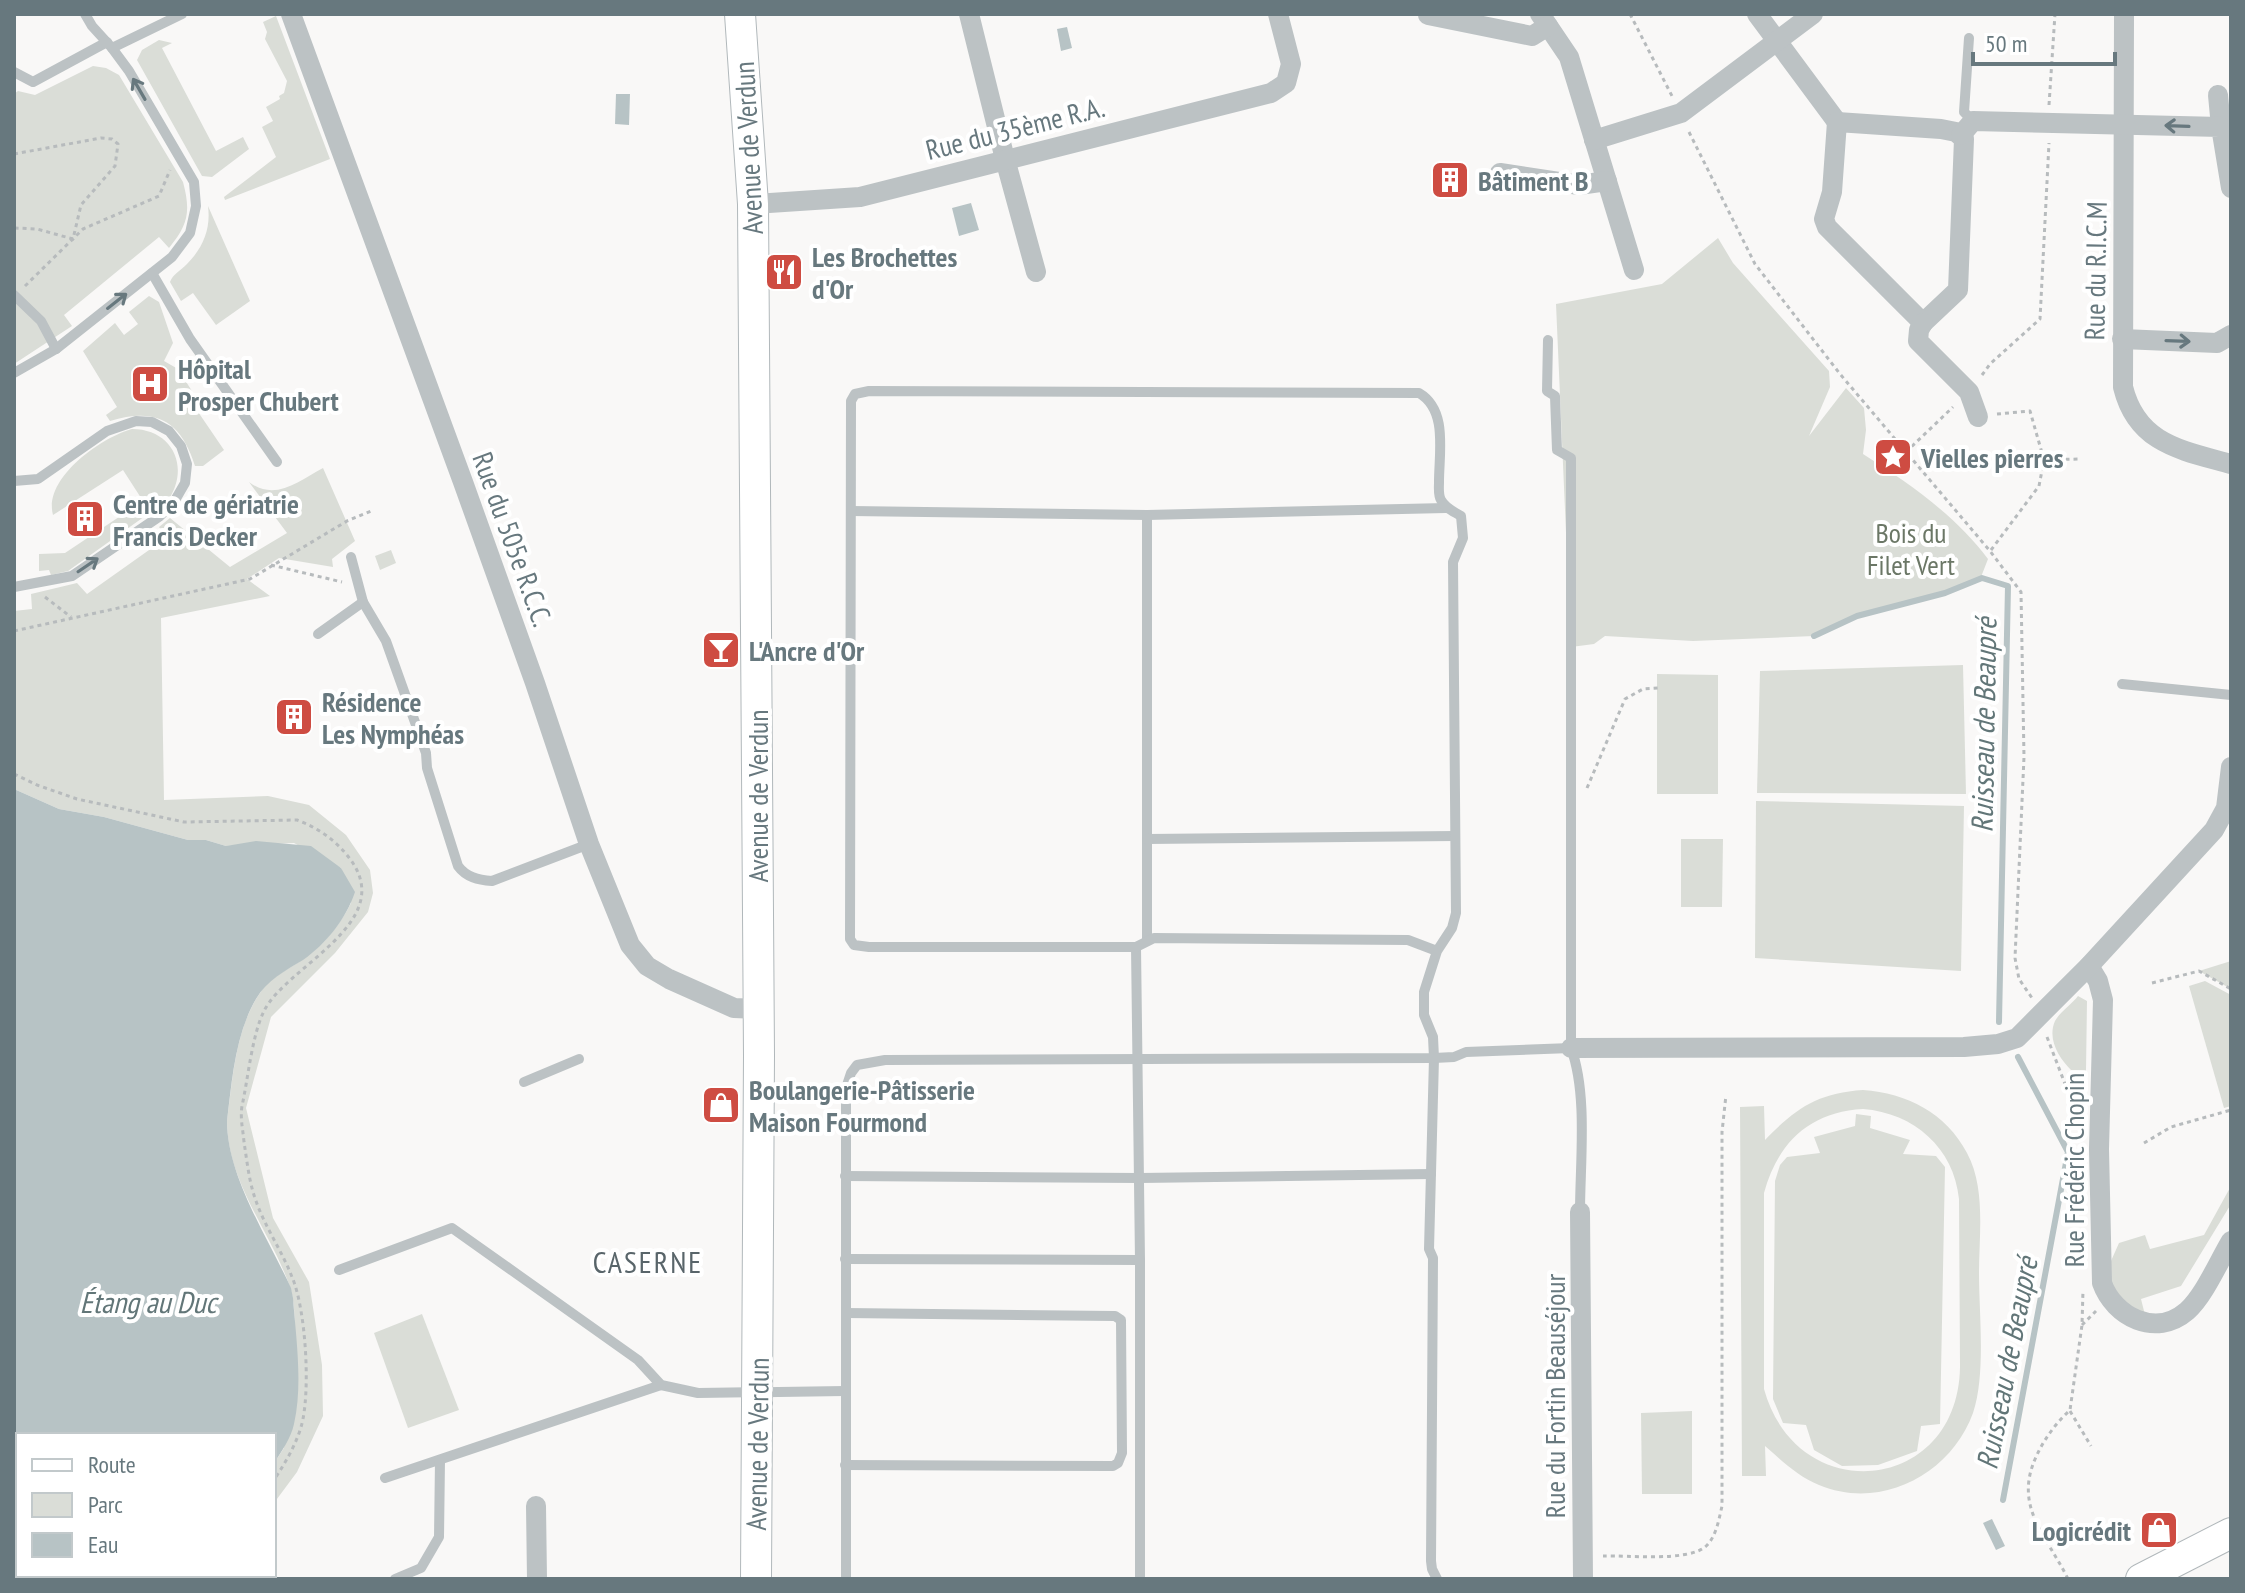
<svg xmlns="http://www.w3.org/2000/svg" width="2245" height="1593" font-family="'PT Sans Narrow',sans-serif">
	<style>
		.green { fill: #daddd7; fill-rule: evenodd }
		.water { fill: #b7c3c5 }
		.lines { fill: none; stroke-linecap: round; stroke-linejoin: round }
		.stream { stroke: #b7c3c5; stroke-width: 6 }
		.secondary-casing { stroke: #b1b8bb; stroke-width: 32 }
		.path { stroke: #b7bbbd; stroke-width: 3; stroke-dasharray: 4 4; stroke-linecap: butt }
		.lane { stroke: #bcc2c4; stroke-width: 10 }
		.street { stroke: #bcc2c4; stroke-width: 20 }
		.secondary { stroke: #fff; stroke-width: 30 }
		.oneway { stroke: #67787e }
		.labels { text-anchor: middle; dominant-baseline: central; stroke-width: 8; stroke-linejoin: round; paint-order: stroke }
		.street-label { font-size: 28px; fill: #67787e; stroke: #fff }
		.poi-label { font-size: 28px; font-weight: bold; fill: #67787e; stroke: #fff; text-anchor: start }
		.park-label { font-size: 28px; fill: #6b7766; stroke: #fff }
		.water-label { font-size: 30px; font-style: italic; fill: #627678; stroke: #fff }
		.neighbourhood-label { font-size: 30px; letter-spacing: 2px; fill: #59656a; stroke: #fff }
	</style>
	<rect width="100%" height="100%" fill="#f9f8f7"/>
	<g class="green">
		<path d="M 276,16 L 330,159 L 225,200 L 224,197 L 276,157 L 262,127 L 273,121 L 266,107 L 280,99 L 279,96 L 284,93 L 287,81 L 265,39 L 267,32 L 263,22 Z"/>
		<path d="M 159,40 L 172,43 L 162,48 L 216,151 L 243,137 L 249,149 L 212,177 L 202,176 L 137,60 L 142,50 Z"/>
		<path d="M 93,66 L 106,68 L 119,75 L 183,182 C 191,212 188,225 169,248 L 159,237 L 64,315 L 72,326 L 14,364 L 14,94 L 18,91 L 35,95 Z"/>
		<path d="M 208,206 L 250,301 L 216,325 L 193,293 L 181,301 L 170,282 C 173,274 180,271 187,264 C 203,248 211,229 208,206 Z"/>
		<path d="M 1718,238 L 1733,263 L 1829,371 L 1830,387 L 1809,436 L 1846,388 L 1864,408 L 1866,430 L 1863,454 C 1909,483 1956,516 1988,559 L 1981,577 L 1932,597 L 1857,616 L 1814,636 L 1693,641 L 1605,636 L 1594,644 L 1571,647 L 1556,304 L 1662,284 Z"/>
		<path d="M 149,296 L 159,302 L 173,343 L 164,361 L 178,369 L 197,399 L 192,403 L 224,450 L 203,466 L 195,466 C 181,420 155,407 110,421 L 106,415 L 117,407 L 83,351 L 115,323 L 124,335 L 138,324 L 129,312 Z"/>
		<path d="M 132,429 C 172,429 190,466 169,499 L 68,571 L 51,575 L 49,570 L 39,571 L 39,554 L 65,553 L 143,501 L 123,470 L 53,515 C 43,478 102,437 132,429 Z"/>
		<path d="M 323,468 L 355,541 L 332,559 L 333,567 L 279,558 L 247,579 L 270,596 L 161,618 L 164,800 L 268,796 L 309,805 L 346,835 L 370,870 L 373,893 L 368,912 L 335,953 L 271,1017 L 246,1108 L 273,1218 L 309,1282 L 322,1365 L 323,1416 L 297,1472 L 274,1503 L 274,1463 L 284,1448 C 288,1408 302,1323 290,1287 C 271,1232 227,1182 227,1121 C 233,1076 236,1019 267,984 C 278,973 291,968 303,959 C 324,945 340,925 351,903 L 341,868 L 294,843 L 226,846 L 206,840 L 188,840 L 104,817 L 59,809 L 14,789 L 14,611 L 32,609 L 31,594 L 77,583 L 87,594 L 166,538 L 159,527 L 170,518 L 230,567 L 287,533 L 249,482 C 275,502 299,481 323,468 Z"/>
		<path d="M 391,550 L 396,563 L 380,570 L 375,556 Z"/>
		<path d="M 1963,665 L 1966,794 L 1757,793 L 1760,671 Z"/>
		<path d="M 1657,674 L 1718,675 L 1718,794 L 1657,794 Z"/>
		<path d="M 1756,801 L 1964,806 L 1961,971 L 1755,958 Z"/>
		<path d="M 1681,839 L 1723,839 L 1722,907 L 1681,907 Z"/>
		<path d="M 2231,961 L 2231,989 L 2199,971 Z"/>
		<path d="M 2205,981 L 2231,995 L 2231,1106 L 2224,1108 L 2189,986 Z"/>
		<path d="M 2078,996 L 2087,1001 L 2086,1071 L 2071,1070 C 2059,1058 2047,1039 2055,1021 C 2060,1012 2072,1004 2078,996 Z"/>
		<path d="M 1863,1090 C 1907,1093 1946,1113 1967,1153 C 1986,1188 1979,1235 1979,1273 C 1979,1315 1986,1374 1973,1413 C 1951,1474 1881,1511 1819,1485 C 1799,1477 1782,1461 1765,1446 L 1766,1476 L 1742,1476 L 1740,1107 L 1764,1106 L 1765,1140 C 1795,1109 1817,1093 1863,1090 ZM 1863,1109 C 1914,1113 1954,1148 1959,1199 L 1960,1367 C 1958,1494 1797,1509 1764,1389 L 1764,1193 C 1778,1142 1810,1112 1863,1109 Z"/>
		<path d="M 1856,1114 L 1871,1116 L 1870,1128 L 1910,1140 L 1903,1154 L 1936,1156 L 1945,1167 L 1940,1424 L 1921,1426 L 1917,1451 L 1878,1465 L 1842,1466 L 1814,1450 L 1806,1425 L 1783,1423 L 1773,1399 L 1775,1181 L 1780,1165 L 1787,1157 L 1820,1153 L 1814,1137 L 1855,1126 Z"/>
		<path d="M 2231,1186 L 2231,1204 L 2181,1286 L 2141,1299 L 2145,1315 L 2135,1315 L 2109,1282 L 2111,1261 L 2119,1243 L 2145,1235 L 2150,1249 L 2204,1235 Z"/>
		<path d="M 422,1314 L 459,1410 L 408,1428 L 374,1333 Z"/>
		<path d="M 1692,1411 L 1692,1494 L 1642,1494 L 1641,1413 Z"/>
	</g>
	<g class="water">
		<path d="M 1067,27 L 1072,48 L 1061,51 L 1057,29 Z"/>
		<path d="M 616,94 L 630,94 L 629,125 L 615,124 Z"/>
		<path d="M 971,203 L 979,230 L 959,236 L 952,208 Z"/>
		<path d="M 14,789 L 59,809 L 104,817 L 188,840 L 206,840 L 226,846 L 256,841 L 311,846 L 341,868 L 355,892 C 346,919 326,944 303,960 C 285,971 267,980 256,999 C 235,1035 232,1081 227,1121 C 227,1176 268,1238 291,1288 L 293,1298 C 296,1338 303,1384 294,1424 C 291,1438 282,1451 274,1463 L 274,1435 L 18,1435 L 18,1575 L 218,1575 L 217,1579 L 14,1579 Z"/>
		<path d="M 1992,1519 L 2005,1546 L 1996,1550 L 1983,1523 Z"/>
	</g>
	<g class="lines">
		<g class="stream">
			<path d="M 1814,636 L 1857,616 L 1945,593 L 1982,578 L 2008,586 L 1999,1022"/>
			<path d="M 2003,1500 L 2068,1152 L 2018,1057"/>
		</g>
		<g class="secondary-casing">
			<g id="secondary">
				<path d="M 740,14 L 753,204 L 759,1055 L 756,1579"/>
				<path d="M 2141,1579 L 2231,1533"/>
			</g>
		</g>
		<g class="path">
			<path d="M 1630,14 L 1672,96"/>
			<path d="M 2049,105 L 2055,14"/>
			<path d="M 1689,132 L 1755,264 L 1840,374 L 1990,551 L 2021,592 L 2024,757 L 2015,958 L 2019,979 L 2032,998"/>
			<path d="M 14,154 L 101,138 L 112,139 L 118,144 L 115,166 L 81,205 L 73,239 L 37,229 L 14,228"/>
			<path d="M 25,286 L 83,229 L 159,196 L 170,170"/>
			<path d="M 1982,375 L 1990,364 L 2040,319 L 2049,143"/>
			<path d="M 1997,414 L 2030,411 L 2044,460"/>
			<path d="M 1906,452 L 1953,407"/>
			<path d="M 1991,550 L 2039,486 L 2044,460 L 2078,459"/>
			<path d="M 271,565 L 342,582"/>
			<path d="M 45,597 L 71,617"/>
			<path d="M 14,631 L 250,579 L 347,521 L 371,511"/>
			<path d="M 14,774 L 37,785 L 77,799 L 184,822 L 297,820 C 318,828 336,840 350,859 C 398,923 286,966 264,1011 C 252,1035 248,1079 242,1106 C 240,1118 243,1130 244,1142 C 247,1161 249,1182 256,1201 C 265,1227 282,1251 292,1277 C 306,1309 311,1394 301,1427 C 295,1447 285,1463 274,1480"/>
			<path d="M 1587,788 L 1625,699 L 1643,689 L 1658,688"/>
			<path d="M 2152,983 L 2199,971 L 2231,989"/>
			<path d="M 2047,1037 L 2080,1123"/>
			<path d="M 2144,1143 L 2171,1127 L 2231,1110"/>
			<path d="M 2082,1325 L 2096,1311"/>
			<path d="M 2070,1411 L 2091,1446"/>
			<path d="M 1603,1556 C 1627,1555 1686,1562 1705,1547 C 1716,1538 1719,1519 1722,1506 L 1722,1132 L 1726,1095"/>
			<path d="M 233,1579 L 233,1575"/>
			<path d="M 2068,1579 C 2047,1536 2013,1507 2036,1457 C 2044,1439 2056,1423 2070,1410 L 2082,1325 L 2083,1290"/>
		</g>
		<g class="lane">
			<path d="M 1969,38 L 1964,112 L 1973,121"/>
			<path d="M 112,48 L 182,14"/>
			<path d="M 14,72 L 33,82 L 107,42"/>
			<path d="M 152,273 L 190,339 L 277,462"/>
			<path d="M 14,295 L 41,321 L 56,349"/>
			<path d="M 1548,340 L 1547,391 L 1555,396 L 1557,450 L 1571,458 L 1571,1048 C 1588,1094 1580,1163 1580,1212"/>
			<path d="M 14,373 L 56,349 L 172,257 L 190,233 L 196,206 L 194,182 L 129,71 L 112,48 L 92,26 L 85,14"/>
			<path d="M 14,481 L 38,479 L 107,431 L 136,421 L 152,422 L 169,431 L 181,446 L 187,464 L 185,483 L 174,502 L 160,516 L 72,576 L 14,587"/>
			<path d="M 851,511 L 1147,515 L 1446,508"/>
			<path d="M 1147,515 L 1147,941"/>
			<path d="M 351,557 L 363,602 L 386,641 L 426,753 L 427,768 L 458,866 C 466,877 478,880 492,881 L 589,844"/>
			<path d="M 318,634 L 363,602"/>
			<path d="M 2122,684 L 2231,695"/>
			<path d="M 1147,839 L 1455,836"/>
			<path d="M 1136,947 L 1140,1260 L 1140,1579"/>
			<path d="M 1437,951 L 1452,928 L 1456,913 L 1453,562 L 1463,538 L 1461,516 C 1453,511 1445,508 1441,500 C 1438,495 1439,488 1439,482 C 1439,452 1448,410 1419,393 L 869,391 L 855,394 L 851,401 L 850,939 L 854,945 L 869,947 L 1136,947 L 1154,938 L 1408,940 L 1437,951 L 1424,992 L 1424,1015 L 1433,1037 L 1434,1058 L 1429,1249 L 1433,1258 L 1431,1561 L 1432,1569 L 1437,1579"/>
			<path d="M 524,1082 L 579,1059"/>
			<path d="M 845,1176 L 1140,1178 L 1431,1174"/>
			<path d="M 845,1259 L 1140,1260"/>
			<path d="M 339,1270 L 452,1228 L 638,1360 L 661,1385 L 698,1393 L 845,1391"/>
			<path d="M 845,1465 L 1113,1466 L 1118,1463 L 1122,1453 L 1121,1320 L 1115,1316 L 846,1313"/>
			<path d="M 385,1478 L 661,1385"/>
			<path d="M 395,1579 L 421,1568 L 439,1537 L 440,1460"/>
			<path d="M 846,1579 L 846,1088 L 851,1073 L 857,1065 L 885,1060 L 1434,1058 L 1454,1057 L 1466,1052 L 1571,1048"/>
		</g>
		<g class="street">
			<path d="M 291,14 L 463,482 L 535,683 L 589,844 L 630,945 L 647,966 L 669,979 L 734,1008 L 758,1009"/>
			<path d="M 969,14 L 1005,159 L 1036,272"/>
			<path d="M 1540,14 L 1569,57 L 1634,270"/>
			<path d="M 1757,14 L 1837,122"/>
			<path d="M 2124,14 L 2123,387 C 2137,444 2181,450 2231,464"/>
			<path d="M 1428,15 L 1532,36 L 1548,26"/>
			<path d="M 2218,95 L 2221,127"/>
			<path d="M 1837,122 L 1941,129 L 1956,132 L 1964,139 L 1958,290 L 1923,323 L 1827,227 L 1824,219 L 1832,192 Z"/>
			<path d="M 1961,135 L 1973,121 L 2221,127 L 2231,188"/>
			<path d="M 1594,140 L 1681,113 L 1813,14"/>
			<path d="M 1500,173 L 1579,185 L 1607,181"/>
			<path d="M 753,204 L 860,197 L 1271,93 L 1286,83 L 1291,64 L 1278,14"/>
			<path d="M 1923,323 L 1919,330 L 1918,341 L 1969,392 L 1978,417"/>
			<path d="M 2122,339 L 2217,343 L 2231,335"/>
			<path d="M 2089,966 L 2098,981 L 2103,1000 L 2099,1149 L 2102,1283 C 2114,1317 2156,1338 2187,1311 C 2204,1296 2219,1261 2231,1241"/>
			<path d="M 1571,1048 L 1964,1047 L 1998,1044 L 2017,1038 L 2089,966 L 2214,830 L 2226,808 L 2231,767"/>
			<path d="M 1580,1212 L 1583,1579"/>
			<path d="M 536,1506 L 537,1579"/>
		</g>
		<use href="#secondary" class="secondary"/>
	</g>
	<defs><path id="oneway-shaft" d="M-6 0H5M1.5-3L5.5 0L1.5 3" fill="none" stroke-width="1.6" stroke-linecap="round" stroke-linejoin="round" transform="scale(2)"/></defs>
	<g class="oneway">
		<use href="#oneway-shaft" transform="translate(139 89) rotate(-120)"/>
		<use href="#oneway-shaft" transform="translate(2177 126) rotate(-178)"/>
		<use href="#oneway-shaft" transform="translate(117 301) rotate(-38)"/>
		<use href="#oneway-shaft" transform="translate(2178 341) rotate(2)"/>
		<use href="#oneway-shaft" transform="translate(88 565) rotate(-34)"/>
	</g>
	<defs>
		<g id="building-square" transform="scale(2)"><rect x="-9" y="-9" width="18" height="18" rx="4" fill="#ce4c42" stroke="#fff"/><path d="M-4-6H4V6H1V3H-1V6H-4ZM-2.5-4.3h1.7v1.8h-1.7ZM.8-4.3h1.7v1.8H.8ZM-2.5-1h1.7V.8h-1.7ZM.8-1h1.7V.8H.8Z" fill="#fff"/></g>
		<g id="restaurant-square" transform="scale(2)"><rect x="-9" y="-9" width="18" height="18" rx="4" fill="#ce4c42" stroke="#fff"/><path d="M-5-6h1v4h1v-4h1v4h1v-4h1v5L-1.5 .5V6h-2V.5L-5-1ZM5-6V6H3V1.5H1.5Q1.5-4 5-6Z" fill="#fff"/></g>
		<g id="hospital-square" transform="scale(2)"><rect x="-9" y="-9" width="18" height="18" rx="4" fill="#ce4c42" stroke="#fff"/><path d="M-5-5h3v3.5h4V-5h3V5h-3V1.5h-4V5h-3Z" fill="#fff"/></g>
		<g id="sight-square" transform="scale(2)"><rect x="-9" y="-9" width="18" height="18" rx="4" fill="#ce4c42" stroke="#fff"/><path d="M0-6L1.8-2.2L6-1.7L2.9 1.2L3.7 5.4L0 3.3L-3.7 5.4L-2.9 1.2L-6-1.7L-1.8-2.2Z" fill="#fff"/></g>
		<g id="bar-square" transform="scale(2)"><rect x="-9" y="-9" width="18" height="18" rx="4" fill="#ce4c42" stroke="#fff"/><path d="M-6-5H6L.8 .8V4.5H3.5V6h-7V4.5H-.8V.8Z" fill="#fff"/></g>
		<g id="shop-square" transform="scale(2)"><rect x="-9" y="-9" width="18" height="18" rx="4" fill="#ce4c42" stroke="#fff"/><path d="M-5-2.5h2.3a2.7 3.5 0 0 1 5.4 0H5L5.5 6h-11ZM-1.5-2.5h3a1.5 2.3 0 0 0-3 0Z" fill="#fff"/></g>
	</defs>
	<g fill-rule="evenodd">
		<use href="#building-square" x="1450" y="180"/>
		<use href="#restaurant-square" x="784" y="272"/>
		<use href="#hospital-square" x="150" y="384"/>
		<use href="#sight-square" x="1893" y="457"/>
		<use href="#building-square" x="85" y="519"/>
		<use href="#bar-square" x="721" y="650"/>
		<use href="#building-square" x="294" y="717"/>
		<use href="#shop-square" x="721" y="1105"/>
		<use href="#shop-square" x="2159" y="1530"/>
	</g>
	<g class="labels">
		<g class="street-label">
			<text transform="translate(1015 128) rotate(-14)">Rue du 35ème R.A.</text>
			<text transform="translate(748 148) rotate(-93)">Avenue de Verdun</text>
			<text transform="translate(2095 271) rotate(-89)">Rue du R.I.C.M</text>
			<text transform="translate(513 539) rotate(70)">Rue du 505e R.C.C.</text>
			<text transform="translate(757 796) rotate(-90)">Avenue de Verdun</text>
			<text transform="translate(2073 1170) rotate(-90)">Rue Frédéric Chopin</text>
			<text transform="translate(1554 1396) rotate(-90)">Rue du Fortin Beauséjour</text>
			<text transform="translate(757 1444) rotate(-89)">Avenue de Verdun</text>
		</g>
		<g class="poi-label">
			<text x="1478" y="180">Bâtiment B</text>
			<text x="812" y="256">Les Brochettes<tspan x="812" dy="32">d'Or</tspan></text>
			<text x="178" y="368">Hôpital<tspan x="178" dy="32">Prosper Chubert</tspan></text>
			<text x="1921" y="457">Vielles pierres</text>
			<text x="113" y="503">Centre de gériatrie<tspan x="113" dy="32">Francis Decker</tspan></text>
			<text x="749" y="650">L'Ancre d'Or</text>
			<text x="322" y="701">Résidence<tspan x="322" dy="32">Les Nymphéas</tspan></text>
			<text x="749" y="1089">Boulangerie-Pâtisserie<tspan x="749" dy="32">Maison Fourmond</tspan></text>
			<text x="2131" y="1530" text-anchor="end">Logicrédit</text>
		</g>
		<g class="park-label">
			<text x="1911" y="532">Bois du<tspan x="1911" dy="32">Filet Vert</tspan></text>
		</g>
		<g class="water-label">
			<text transform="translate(1983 725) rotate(-89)">Ruisseau de Beaupré</text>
			<text x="148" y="1301">Étang au Duc</text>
			<text transform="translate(2006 1363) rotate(-79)">Ruisseau de Beaupré</text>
		</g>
		<g class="neighbourhood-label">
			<text x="648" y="1261">CASERNE</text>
		</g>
	</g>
	<rect width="2245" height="1593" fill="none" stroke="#67787e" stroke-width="32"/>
	<rect x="16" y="1433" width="260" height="144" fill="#ffffff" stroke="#c2c9cb" stroke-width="2"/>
	<rect x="32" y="1459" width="40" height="12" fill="#ffffff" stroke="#c2c9cb" stroke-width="2"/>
	<text x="88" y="1473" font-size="24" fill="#67787e">Route</text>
	<rect x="32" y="1493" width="40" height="24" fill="#daddd7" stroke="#c2c9cb" stroke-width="2"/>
	<text x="88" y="1513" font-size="24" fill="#67787e">Parc</text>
	<rect x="32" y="1533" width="40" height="24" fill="#b7c3c5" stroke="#c2c9cb" stroke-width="2"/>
	<text x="88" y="1553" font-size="24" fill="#67787e">Eau</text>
	<path d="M1973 52v12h142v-12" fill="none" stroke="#67787e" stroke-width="4"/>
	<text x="1985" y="52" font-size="24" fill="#67787e" stroke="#ffffff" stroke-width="6" paint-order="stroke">50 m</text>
</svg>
